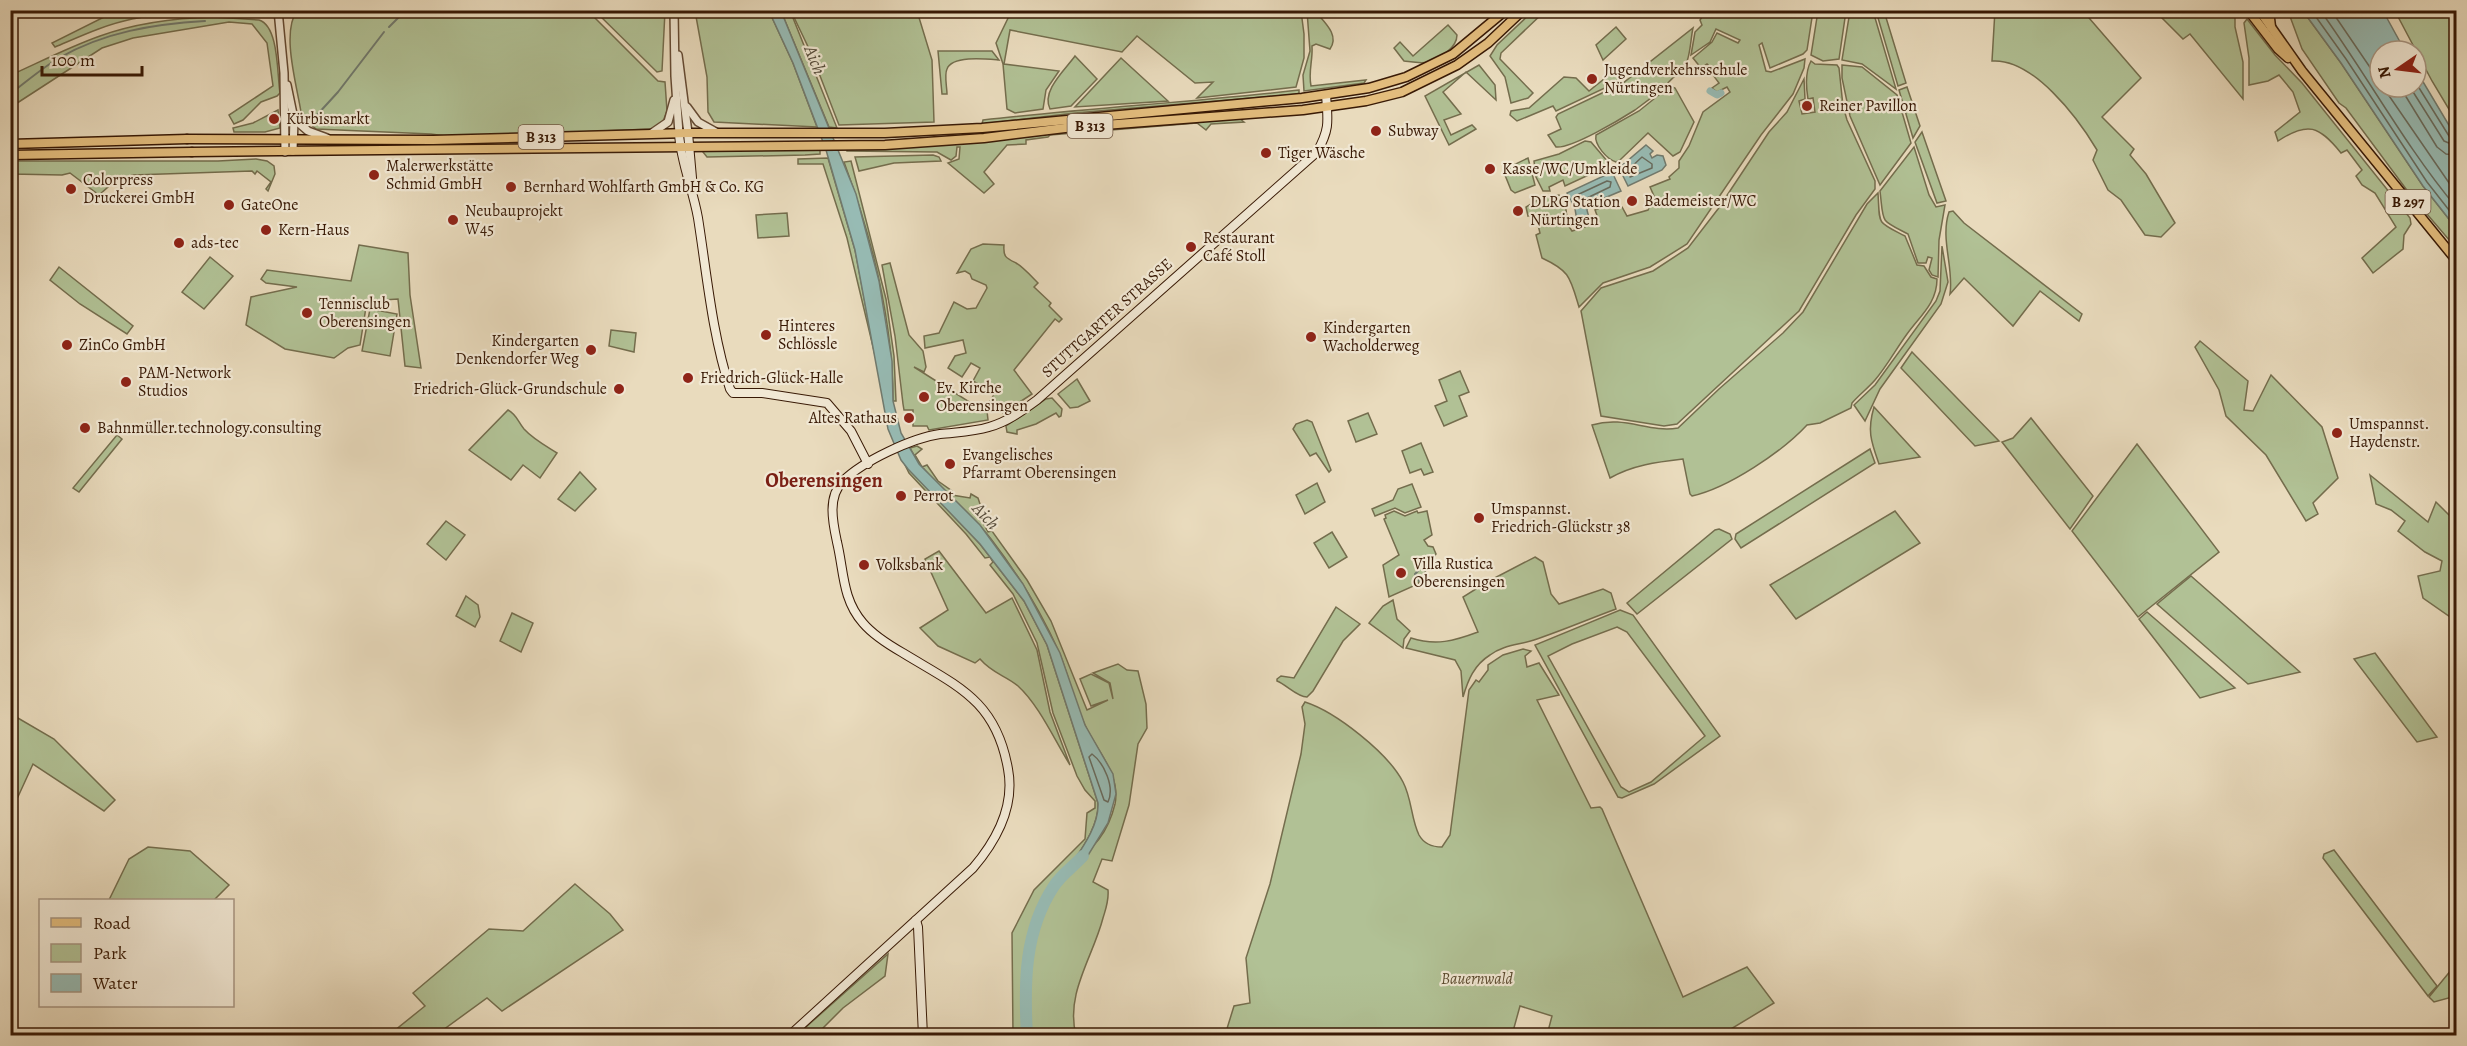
<svg xmlns="http://www.w3.org/2000/svg" width="2467" height="1046" font-family="Alegreya,serif">
	<style>
		.green { fill: #b1c195; stroke: #746d4d; stroke-width: 1.5; fill-rule: evenodd }
		.water { fill: #97bbb4; stroke: #717a6e; stroke-width: 1.5 }
		.lines { fill: none; stroke-linecap: round; stroke-linejoin: round }
		.shore { stroke: #686a5c; stroke-width: 1.5 }
		.stream { stroke: #717a6e; stroke-width: 2 }
		.canal { stroke: #97bbb4; stroke-width: 7 }
		.river { stroke: #97bbb4; stroke-width: 12 }
		.tertiary-casing { stroke: #644a33; stroke-width: 10 }
		.secondary-casing { stroke: #381905; stroke-width: 10 }
		.primary-casing { stroke: #381905; stroke-width: 11 }
		.trunk-casing { stroke: #381905; stroke-width: 11 }
		.tertiary { stroke: #f1e8d4; stroke-width: 7 }
		.secondary { stroke: #f1e8d4; stroke-width: 8 }
		.primary { stroke: #e4be7e; stroke-width: 8 }
		.trunk { stroke: #e4be7e; stroke-width: 8 }
		.poi-dot { fill: #8f2418; stroke: #f1e8d4; stroke-width: 2 }
		.labels { text-anchor: middle; dominant-baseline: central; stroke-width: 4.5; stroke-linejoin: round; paint-order: stroke }
		.shield { fill: #f1e8d4; stroke: #705743; stroke-width: 1.5 }
		.shield-label { font-size: 15px; font-weight: bold; fill: #381905 }
		.poi-label { font-size: 16px; fill: #381905; stroke: #f1e8d4; text-anchor: start }
		.street-label { font-size: 16px; fill: #381905; stroke: #f1e8d4 }
		.park-label { font-size: 16px; font-style: italic; fill: #5c4b30; stroke: #f1e8d4 }
		.water-label { font-size: 18px; font-style: italic; fill: #544a3a; stroke: #f1e8d4 }
		.quarter-label { font-size: 20px; font-weight: bold; fill: #7a1f14; stroke: #f1e8d4 }
	</style>
	<rect width="100%" height="100%" fill="#e9dbbd"/>
	<filter id="stains"><feTurbulence type="fractalNoise" baseFrequency=".00333" numOctaves="4"/><feColorMatrix values="0 0 0 0 .2 0 0 0 0 .09 0 0 0 0 .02 0 0 0 .5 -.17"/></filter>
	<radialGradient id="worn" r=".72"><stop offset=".6" stop-color="#630" stop-opacity="0"/><stop offset="1" stop-color="#630" stop-opacity=".3"/></radialGradient>
	<g class="green">
		<path d="M 1012,10 L 1301,11 L 1304,34 L 1304,58 L 1296,87 L 1197,98 L 1213,82 L 1195,83 L 1137,36 L 1122,52 L 1010,30 L 1004,64 L 1059,71 L 1046,90 L 1043,109 L 1015,113 L 1007,109 L 1003,64 L 996,43 Z"/>
		<path d="M 1995,10 L 2011,11 L 2022,14 L 2024,11 L 2083,11 L 2141,78 L 2102,117 L 2134,149 L 2130,155 L 2146,174 L 2175,223 L 2161,237 L 2145,235 L 2121,200 L 2108,190 L 2093,160 L 2097,150 C 2078,118 2033,58 1992,61 Z"/>
		<path d="M 116,11 L 159,11 C 152,17 141,17 132,19 C 104,25 81,36 55,47 L 52,43 Z"/>
		<path d="M 297,11 L 588,11 L 658,81 L 665,82 L 667,111 L 662,124 L 651,129 L 453,137 L 431,134 L 316,129 L 308,122 L 301,112 C 297,86 281,32 297,11 Z"/>
		<path d="M 595,11 L 665,11 L 662,71 L 657,72 Z"/>
		<path d="M 695,11 L 769,11 L 793,63 L 817,127 L 714,122 L 708,112 L 707,77 Z"/>
		<path d="M 781,11 L 789,11 L 791,13 L 837,128 L 829,127 Z"/>
		<path d="M 791,11 L 917,11 L 932,60 L 934,122 L 839,125 L 812,55 Z"/>
		<path d="M 1307,11 L 1315,11 C 1324,22 1340,35 1330,49 L 1316,44 L 1312,46 C 1313,61 1308,71 1311,86 L 1366,80 L 1364,83 L 1304,91 L 1303,75 L 1310,51 Z"/>
		<path d="M 1533,11 L 1545,11 L 1501,53 L 1500,59 L 1533,93 L 1528,98 L 1511,103 L 1505,77 L 1490,56 L 1497,45 Z"/>
		<path d="M 1777,11 L 1780,13 L 1783,11 L 1813,11 L 1807,50 L 1803,54 L 1770,68 L 1762,43 L 1759,45 L 1766,71 L 1771,72 L 1805,59 L 1804,68 L 1793,94 L 1761,135 L 1687,244 L 1650,267 L 1603,283 L 1579,307 C 1570,277 1570,271 1542,258 L 1536,235 L 1540,233 L 1538,225 L 1566,222 L 1572,231 L 1597,223 L 1598,218 L 1595,210 L 1608,205 L 1622,207 L 1627,216 L 1648,210 L 1651,204 L 1650,198 L 1654,196 L 1650,187 L 1670,179 L 1669,177 L 1679,168 L 1679,161 L 1689,146 L 1703,112 L 1730,92 L 1727,87 L 1717,92 L 1712,88 L 1719,83 L 1713,75 L 1716,73 L 1707,64 L 1701,68 L 1693,58 L 1712,42 L 1717,33 L 1738,43 L 1740,40 L 1716,29 L 1710,42 L 1691,55 L 1695,32 L 1702,25 L 1700,20 L 1706,11 Z"/>
		<path d="M 1818,11 L 1846,11 L 1839,59 L 1823,61 L 1811,55 Z"/>
		<path d="M 1850,11 L 1873,11 L 1896,89 L 1862,64 L 1842,60 Z"/>
		<path d="M 1876,11 L 1884,11 L 1906,83 L 1898,86 Z"/>
		<path d="M 2155,11 L 2235,11 L 2235,27 L 2243,62 L 2243,99 L 2190,34 L 2183,39 Z"/>
		<path d="M 2288,11 L 2303,11 L 2341,63 L 2423,186 L 2456,228 L 2456,248 L 2409,193 L 2346,108 L 2339,103 L 2302,49 Z"/>
		<path d="M 2395,11 L 2456,11 L 2456,121 L 2432,81 Z"/>
		<path d="M 214,17 L 259,20 C 279,26 277,74 280,93 L 277,96 L 261,102 L 243,120 L 234,124 L 229,115 L 273,86 L 267,43 L 252,24 L 229,22 L 133,38 L 102,48 L 11,107 L 11,75 C 40,62 69,47 100,36 C 136,23 176,18 214,17 Z"/>
		<path d="M 2247,19 L 2275,55 L 2302,83 L 2410,218 L 2411,224 L 2404,235 L 2403,249 L 2373,273 L 2362,258 L 2396,227 L 2375,193 L 2362,185 L 2356,176 L 2362,170 L 2347,150 L 2341,153 C 2319,126 2308,121 2278,141 L 2275,132 L 2300,112 L 2293,92 L 2279,75 L 2268,81 L 2249,85 L 2249,58 L 2244,23 Z"/>
		<path d="M 1448,25 L 1457,35 C 1457,48 1440,58 1429,62 C 1421,64 1412,62 1404,61 L 1394,48 L 1400,42 L 1413,56 Z"/>
		<path d="M 1616,27 L 1626,39 L 1603,60 L 1596,45 Z"/>
		<path d="M 1693,28 C 1691,36 1690,58 1686,63 C 1673,80 1652,98 1635,110 C 1621,119 1571,149 1556,147 L 1548,135 L 1561,129 L 1556,117 L 1558,114 L 1623,83 Z"/>
		<path d="M 938,51 L 992,51 L 999,60 C 987,59 952,55 947,69 C 944,75 947,87 947,94 L 942,94 Z"/>
		<path d="M 1075,56 L 1097,79 L 1071,106 L 1050,109 C 1041,91 1065,70 1075,56 Z"/>
		<path d="M 1121,58 L 1168,101 L 1075,107 Z"/>
		<path d="M 1811,61 L 1815,64 L 1837,65 L 1839,68 L 1843,106 L 1847,120 L 1875,181 L 1875,189 L 1856,215 L 1799,311 L 1677,424 L 1664,426 L 1601,416 L 1581,311 L 1601,288 L 1653,271 L 1688,248 L 1718,209 L 1769,132 L 1787,112 L 1804,79 L 1805,99 L 1799,101 L 1802,114 L 1815,112 L 1813,98 L 1808,99 C 1806,87 1805,72 1811,61 Z"/>
		<path d="M 1479,65 L 1495,85 L 1496,100 L 1466,72 L 1443,92 L 1461,114 L 1444,120 L 1451,135 L 1472,125 L 1476,129 L 1449,145 L 1425,96 Z"/>
		<path d="M 1842,65 L 1862,67 L 1897,95 L 1911,143 L 1880,185 L 1850,116 L 1842,78 Z"/>
		<path d="M 1609,75 L 1622,75 L 1624,79 L 1556,111 L 1553,106 L 1517,121 L 1510,115 L 1511,111 L 1529,108 L 1564,77 L 1576,78 L 1589,91 Z"/>
		<path d="M 1670,86 L 1675,88 L 1694,122 L 1680,152 L 1673,156 L 1648,133 L 1620,160 L 1616,162 C 1607,159 1594,145 1596,135 L 1639,111 Z"/>
		<path d="M 1907,87 L 1920,126 L 1913,138 L 1899,90 Z"/>
		<path d="M 1299,90 L 1299,94 L 1075,113 L 982,124 L 983,120 C 1088,108 1194,102 1299,90 Z"/>
		<path d="M 278,110 L 280,128 L 265,132 L 234,132 L 233,128 L 253,123 Z"/>
		<path d="M 1239,118 L 1244,122 L 1211,124 L 1206,130 L 1197,123 L 1050,135 L 1048,137 L 1026,140 L 1026,144 L 1007,145 L 984,172 L 994,184 L 984,193 L 948,163 L 959,159 L 960,147 L 957,147 L 956,156 L 951,160 L 937,152 L 847,151 L 847,149 L 928,146 L 1093,128 Z"/>
		<path d="M 1922,132 L 1946,201 L 1937,203 L 1915,142 Z"/>
		<path d="M 1585,141 L 1591,142 L 1608,162 L 1608,166 L 1565,186 L 1563,180 L 1549,187 L 1550,191 L 1543,191 L 1536,177 L 1534,161 L 1559,154 Z"/>
		<path d="M 1914,147 L 1929,195 L 1936,207 L 1945,205 L 1939,240 L 1938,277 L 1932,275 L 1929,270 L 1932,258 L 1928,257 L 1926,263 L 1918,263 L 1908,234 C 1879,219 1884,224 1880,191 Z"/>
		<path d="M 820,148 L 820,154 L 805,155 L 707,157 L 703,152 L 707,150 Z"/>
		<path d="M 933,155 L 939,157 L 941,161 L 894,163 L 859,171 L 855,157 Z"/>
		<path d="M 828,158 L 855,250 L 875,355 L 847,238 L 823,164 L 798,164 L 798,159 Z"/>
		<path d="M 1528,158 L 1535,185 L 1515,193 L 1511,190 L 1503,170 Z"/>
		<path d="M 256,159 L 267,161 L 274,166 L 275,174 L 268,191 L 266,189 L 271,182 L 257,171 L 255,174 L 252,171 L 133,175 L 116,180 L 99,195 L 70,173 L 62,175 L 11,174 L 11,161 L 218,161 Z"/>
		<path d="M 851,161 L 886,299 L 894,356 L 896,401 L 893,401 C 893,320 872,238 844,162 Z"/>
		<path d="M 1878,193 C 1880,226 1876,221 1905,236 L 1917,265 L 1924,266 L 1931,277 L 1937,279 C 1937,303 1920,316 1907,334 C 1896,349 1887,366 1875,380 C 1868,388 1859,395 1852,403 L 1851,408 L 1820,423 L 1807,425 C 1782,452 1728,488 1692,496 L 1690,494 L 1683,459 C 1657,462 1633,465 1610,478 L 1592,425 C 1625,415 1648,433 1678,428 L 1719,389 L 1783,333 L 1803,312 L 1867,204 Z"/>
		<path d="M 1559,195 L 1566,210 L 1567,218 L 1552,221 L 1532,219 L 1531,215 L 1528,216 L 1526,207 L 1539,199 Z"/>
		<path d="M 1953,211 L 1964,223 L 2082,314 L 2079,321 L 2040,291 L 2013,326 L 1964,278 L 1950,294 C 1954,267 1940,239 1949,212 Z"/>
		<path d="M 787,213 L 789,236 L 758,238 L 756,215 Z"/>
		<path d="M 983,244 L 1004,245 C 1003,257 1006,258 1016,263 C 1023,267 1032,277 1038,283 L 1034,287 L 1051,303 L 1049,306 L 1062,319 L 1059,322 L 1055,319 L 1014,370 L 1032,394 L 1003,413 L 997,406 L 989,403 L 997,389 L 986,383 L 983,387 L 973,381 L 980,368 L 971,363 L 962,377 L 948,368 L 955,356 L 966,353 L 963,340 L 925,348 L 924,336 L 939,333 L 954,302 L 967,309 L 976,308 L 987,288 L 986,285 L 972,279 L 970,274 L 965,271 L 957,273 L 971,249 Z"/>
		<path d="M 359,245 L 408,253 L 410,295 L 421,368 L 405,366 L 398,299 L 367,301 L 360,345 L 348,348 L 334,358 L 285,349 L 246,325 L 251,297 L 297,287 L 266,283 L 261,279 L 267,270 L 351,281 Z"/>
		<path d="M 1942,246 L 1948,282 L 1941,304 L 1880,389 L 1865,421 L 1854,405 L 1875,385 L 1936,301 L 1940,291 Z"/>
		<path d="M 210,257 L 233,276 L 204,309 L 182,292 Z"/>
		<path d="M 890,263 L 909,335 L 923,351 L 926,367 L 924,372 L 914,367 L 985,412 L 987,411 L 988,420 L 929,430 L 927,426 L 913,426 L 913,410 L 904,410 L 903,404 L 895,336 L 882,265 Z"/>
		<path d="M 59,267 L 133,326 L 127,334 L 80,304 L 50,280 Z"/>
		<path d="M 370,309 L 397,314 L 390,356 L 362,351 Z"/>
		<path d="M 611,330 L 636,333 L 634,352 L 609,346 Z"/>
		<path d="M 2200,341 L 2248,381 L 2244,410 L 2253,411 L 2271,375 L 2322,427 L 2338,478 L 2313,503 L 2318,514 L 2306,521 L 2266,455 L 2226,416 L 2219,390 L 2195,347 Z"/>
		<path d="M 1912,352 L 1999,441 L 1975,446 L 1901,368 Z"/>
		<path d="M 1460,371 L 1469,392 L 1459,396 L 1467,416 L 1444,426 L 1435,406 L 1447,401 L 1439,380 Z"/>
		<path d="M 1077,379 L 1090,401 L 1078,407 L 1070,408 L 1058,394 Z"/>
		<path d="M 1052,398 L 1062,409 L 1061,416 L 1059,417 L 1056,413 L 1036,424 L 1017,430 L 1017,434 L 1007,432 L 1006,426 L 1046,399 Z"/>
		<path d="M 1874,407 L 1920,457 L 1879,464 C 1871,441 1867,431 1874,407 Z"/>
		<path d="M 508,410 C 517,415 518,422 524,429 C 533,439 546,446 557,453 L 540,478 L 523,465 L 511,480 L 469,450 Z"/>
		<path d="M 1368,413 L 1377,434 L 1356,442 L 1348,421 Z"/>
		<path d="M 2031,418 L 2093,496 L 2070,529 L 2002,442 L 2013,438 Z"/>
		<path d="M 1307,420 L 1312,422 L 1331,470 L 1329,472 L 1316,453 L 1310,456 L 1293,429 L 1296,424 Z"/>
		<path d="M 117,435 L 122,439 L 79,492 L 73,488 Z"/>
		<path d="M 1421,443 L 1433,472 L 1424,475 L 1421,469 L 1410,473 L 1402,451 Z"/>
		<path d="M 2137,444 L 2219,552 L 2138,617 L 2072,531 Z"/>
		<path d="M 917,446 L 922,449 L 915,455 L 922,467 L 927,465 L 938,481 L 952,491 L 952,495 L 970,498 L 971,494 L 978,498 L 981,507 L 977,511 L 988,532 L 992,531 L 1027,580 L 1051,621 L 1087,710 L 1108,700 L 1091,706 L 1080,679 L 1091,674 L 1109,683 L 1113,699 L 1110,683 L 1093,673 L 1118,664 L 1127,670 L 1138,671 L 1146,704 L 1147,728 L 1138,744 L 1129,805 L 1112,861 L 1102,859 L 1093,882 L 1108,890 C 1109,901 1106,908 1103,918 C 1093,957 1065,994 1076,1035 L 1013,1035 L 1012,933 L 1034,890 L 1085,839 L 1087,813 L 1095,808 L 1095,801 L 1085,790 L 1077,776 L 1053,713 L 1037,643 L 1013,594 L 990,565 L 993,562 L 990,557 L 985,558 L 966,534 L 909,473 L 905,465 L 980,544 L 1024,601 L 1047,645 L 1098,803 C 1099,825 1083,847 1071,865 C 1094,848 1108,833 1115,804 C 1121,774 1096,750 1085,725 C 1074,702 1069,676 1059,652 C 1041,612 1018,574 991,539 C 967,507 929,484 910,448 Z"/>
		<path d="M 1870,449 L 1875,463 L 1741,548 L 1735,539 L 1736,534 Z"/>
		<path d="M 580,472 L 596,489 L 575,511 L 558,499 Z"/>
		<path d="M 2370,475 L 2428,522 L 2436,502 L 2456,522 L 2456,621 L 2423,598 L 2418,576 L 2440,571 L 2442,561 L 2425,552 L 2398,531 L 2405,521 L 2391,510 L 2376,504 Z"/>
		<path d="M 1317,483 L 1325,502 L 1305,514 L 1296,495 Z"/>
		<path d="M 1412,484 L 1421,507 L 1405,513 L 1395,508 L 1375,516 L 1372,509 L 1393,500 L 1398,489 Z"/>
		<path d="M 1394,511 L 1405,516 L 1417,511 L 1418,513 L 1427,511 L 1432,535 L 1424,540 L 1428,546 L 1433,547 L 1436,554 L 1418,584 L 1389,597 L 1383,565 L 1399,555 L 1384,519 L 1386,518 L 1385,515 Z"/>
		<path d="M 1895,511 L 1920,543 L 1796,619 L 1770,585 Z"/>
		<path d="M 446,521 L 465,535 L 446,560 L 427,544 Z"/>
		<path d="M 1719,529 L 1730,534 L 1732,539 L 1637,614 L 1627,603 L 1715,530 Z"/>
		<path d="M 1332,532 L 1347,557 L 1329,568 L 1314,543 Z"/>
		<path d="M 939,551 L 986,613 L 1012,598 L 1037,650 L 1050,712 L 1070,765 C 1055,741 1039,705 1018,686 C 1005,675 993,674 980,659 L 975,663 L 938,646 L 920,628 L 948,610 L 925,559 Z"/>
		<path d="M 1535,557 L 1543,562 L 1551,594 L 1559,604 L 1603,589 L 1611,593 L 1616,609 C 1589,619 1561,631 1534,640 C 1519,645 1503,645 1490,655 C 1474,665 1468,680 1463,697 L 1461,671 L 1455,660 L 1406,648 L 1411,638 C 1436,646 1454,641 1478,632 L 1463,597 L 1487,582 Z"/>
		<path d="M 2191,576 L 2300,672 L 2248,684 L 2157,604 Z"/>
		<path d="M 466,596 L 478,605 L 480,617 L 475,627 L 456,616 Z"/>
		<path d="M 1393,600 L 1397,619 L 1410,631 L 1404,639 L 1403,648 L 1369,623 L 1383,606 Z"/>
		<path d="M 1336,607 L 1360,624 L 1343,641 L 1313,691 L 1307,697 C 1297,697 1287,685 1277,681 L 1277,679 L 1281,676 L 1294,678 Z"/>
		<path d="M 1620,610 L 1633,615 L 1720,736 L 1654,784 L 1622,798 L 1618,797 L 1535,645 ZM 1617,627 L 1627,632 L 1705,736 L 1651,782 L 1629,792 L 1621,787 L 1548,656 L 1572,644 Z"/>
		<path d="M 2147,612 L 2235,688 L 2200,698 L 2139,619 Z"/>
		<path d="M 512,613 L 533,623 L 521,652 L 500,641 Z"/>
		<path d="M 1523,649 L 1531,651 L 1525,656 L 1527,667 L 1539,663 L 1559,695 L 1537,700 L 1591,808 L 1600,807 L 1602,809 L 1683,997 L 1747,967 L 1774,1003 L 1721,1035 L 1547,1035 L 1552,1016 L 1520,1006 L 1512,1035 L 1225,1035 L 1234,1006 L 1250,1003 L 1246,958 L 1270,884 L 1301,754 L 1305,724 L 1302,707 L 1305,702 C 1336,712 1388,753 1403,782 C 1412,799 1411,819 1419,835 C 1424,844 1433,847 1442,847 L 1450,835 L 1469,690 L 1476,680 L 1479,682 L 1488,670 L 1488,665 L 1503,655 Z"/>
		<path d="M 2375,653 L 2437,737 L 2417,742 L 2354,659 Z"/>
		<path d="M 11,714 L 54,739 L 115,800 L 104,811 L 33,764 L 11,812 Z"/>
		<path d="M 148,847 L 190,851 L 229,885 L 214,900 L 109,900 L 129,859 Z"/>
		<path d="M 2334,850 L 2437,986 L 2428,996 L 2323,858 L 2324,854 Z"/>
		<path d="M 575,884 L 610,914 L 623,930 L 502,1011 L 487,998 L 436,1035 L 389,1035 L 425,1006 L 413,993 L 489,929 L 523,931 Z"/>
		<path d="M 888,954 L 885,976 L 843,1008 L 816,1035 L 797,1035 Z"/>
		<path d="M 2456,964 L 2456,996 L 2434,1002 L 2429,997 Z"/>
	</g>
	<g class="water">
		<path d="M 769,11 L 781,11 L 856,194 L 879,281 L 892,361 L 893,401 L 901,433 L 919,464 L 980,525 L 1023,584 L 1060,653 L 1085,725 L 1113,774 L 1116,794 L 1108,823 L 1087,857 L 1073,867 L 1071,865 C 1083,847 1099,825 1098,803 L 1047,645 L 1024,601 L 980,544 L 908,469 L 901,460 L 888,429 L 855,250 L 826,150 L 793,63 Z"/>
		<path d="M 2303,11 L 2383,11 L 2405,51 L 2380,51 L 2380,87 L 2416,87 L 2416,70 L 2456,137 L 2456,228 L 2423,186 L 2341,63 Z"/>
		<path d="M 1646,145 L 1653,151 L 1650,154 L 1652,158 L 1657,155 L 1663,156 L 1666,165 L 1662,170 L 1628,186 L 1619,168 Z"/>
		<path d="M 1612,172 L 1621,191 L 1590,204 L 1587,210 L 1589,218 L 1577,221 L 1575,209 L 1567,193 Z"/>
	</g>
	<g class="lines">
		<g class="shore">
			<path d="M 2311,10 L 2346,59 L 2427,182 L 2456,219"/>
			<path d="M 2320,10 C 2367,75 2405,146 2456,207"/>
			<path d="M 2331,10 L 2380,82"/>
			<path d="M 2416,83 L 2449,136 L 2456,139"/>
			<path d="M 2383,87 L 2456,193"/>
			<path d="M 2400,87 L 2437,147 L 2446,154 L 2456,155"/>
			<path d="M 2410,87 L 2444,141 L 2456,146"/>
			<path d="M 1642,157 L 1652,164 L 1652,168 L 1630,177 L 1628,170 Z"/>
			<path d="M 1607,181 L 1611,182 L 1610,187 L 1587,198 L 1582,203 L 1578,202 L 1577,195 Z"/>
			<path d="M 1092,754 C 1104,763 1115,787 1108,802 L 1104,800 L 1089,757 Z"/>
		</g>
		<g class="stream">
			<path d="M 389,27 L 406,10"/>
			<path d="M 10,94 C 26,82 42,68 59,58 C 104,32 154,24 205,21"/>
			<path d="M 316,116 L 338,92 L 384,32"/>
			<path d="M 1416,566 L 1418,571 L 1415,574 L 1419,581"/>
			<path d="M 1420,585 L 1421,586"/>
		</g>
		<path class="canal" d="M 1710,91 L 1717,95 L 1721,93"/>
		<path class="river" d="M 1027,1036 C 1024,984 1024,931 1054,886 C 1061,875 1074,866 1083,856"/>
		<g class="tertiary-casing">
			<g id="tertiary">
				<path d="M 278,10 L 284,73 L 285,152"/>
				<path d="M 674,10 L 675,76 L 679,134"/>
				<path d="M 678,55 L 688,133"/>
				<path d="M 287,85 L 294,119 L 293,151"/>
				<path d="M 687,107 L 698,122 L 716,132"/>
				<path d="M 294,119 L 308,131 L 327,138"/>
				<path d="M 652,133 L 668,122 L 674,100"/>
			</g>
		</g>
		<g class="secondary-casing">
			<g id="secondary">
				<path d="M 688,133 L 693,189"/>
				<path d="M 679,134 C 681,163 693,189 698,218 C 707,275 712,334 730,389 L 733,393 L 762,393 L 827,403 L 851,431 L 868,464"/>
				<path d="M 916,920 L 918,927 L 923,1036"/>
				<path d="M 789,1036 L 973,868 C 996,841 1015,806 1008,769 C 996,700 957,686 903,653 C 889,645 874,636 863,623 C 842,599 844,571 837,542 C 833,523 827,497 843,481 C 863,461 912,438 940,434 C 957,432 973,432 989,427 C 1007,422 1022,411 1037,400 L 1317,152 C 1330,129 1328,121 1326,95"/>
			</g>
		</g>
		<g class="primary-casing">
			<g id="primary">
				<path d="M 2248,10 L 2278,49 L 2288,58"/>
				<path d="M 2259,10 L 2302,71 L 2456,260"/>
				<path d="M 2269,10 L 2271,27"/>
				<path d="M 187,139 L 433,140 L 688,133 L 885,133 L 982,128 L 1302,98 L 1369,88 L 1406,77 L 1453,54 L 1506,10"/>
				<path d="M 192,152 L 885,145 L 984,138 L 1065,128 L 1303,110 L 1366,101 L 1402,92 L 1457,65 L 1488,43 L 1523,10"/>
			</g>
		</g>
		<g class="trunk-casing">
			<g id="trunk">
				<path d="M 10,144 L 187,139"/>
				<path d="M 10,155 L 192,152"/>
			</g>
		</g>
		<use href="#tertiary" class="tertiary"/>
		<use href="#secondary" class="secondary"/>
		<use href="#primary" class="primary"/>
		<use href="#trunk" class="trunk"/>
	</g>
	<g class="poi-dot">
		<circle cx="1592" cy="79" r="6"/>
		<circle cx="1807" cy="106" r="6"/>
		<circle cx="274" cy="119" r="6"/>
		<circle cx="1376" cy="131" r="6"/>
		<circle cx="1266" cy="153" r="6"/>
		<circle cx="1490" cy="169" r="6"/>
		<circle cx="374" cy="175" r="6"/>
		<circle cx="511" cy="187" r="6"/>
		<circle cx="71" cy="189" r="6"/>
		<circle cx="1632" cy="201" r="6"/>
		<circle cx="229" cy="205" r="6"/>
		<circle cx="1518" cy="211" r="6"/>
		<circle cx="453" cy="220" r="6"/>
		<circle cx="266" cy="230" r="6"/>
		<circle cx="179" cy="243" r="6"/>
		<circle cx="1191" cy="247" r="6"/>
		<circle cx="307" cy="313" r="6"/>
		<circle cx="766" cy="335" r="6"/>
		<circle cx="1311" cy="337" r="6"/>
		<circle cx="67" cy="345" r="6"/>
		<circle cx="591" cy="350" r="6"/>
		<circle cx="688" cy="378" r="6"/>
		<circle cx="126" cy="382" r="6"/>
		<circle cx="619" cy="389" r="6"/>
		<circle cx="924" cy="397" r="6"/>
		<circle cx="909" cy="418" r="6"/>
		<circle cx="85" cy="428" r="6"/>
		<circle cx="2337" cy="433" r="6"/>
		<circle cx="950" cy="464" r="6"/>
		<circle cx="901" cy="496" r="6"/>
		<circle cx="1479" cy="518" r="6"/>
		<circle cx="864" cy="565" r="6"/>
		<circle cx="1401" cy="573" r="6"/>
	</g>
	<g class="labels">
		<g class="shield">
			<rect x="1067.5" y="114" width="45" height="24" rx="4.5"/>
			<rect x="518.5" y="125" width="45" height="24" rx="4.5"/>
			<rect x="2385.5" y="190" width="45" height="24" rx="4.5"/>
		</g>
		<g class="shield-label">
			<text x="1090" y="126">B 313</text>
			<text x="541" y="137">B 313</text>
			<text x="2408" y="202">B 297</text>
		</g>
		<g class="poi-label">
			<text x="1604" y="70">Jugendverkehrsschule<tspan x="1604" dy="18">Nürtingen</tspan></text>
			<text x="1819" y="106">Reiner Pavillon</text>
			<text x="286" y="119">Kürbismarkt</text>
			<text x="1388" y="131">Subway</text>
			<text x="1278" y="153">Tiger Wäsche</text>
			<text x="386" y="166">Malerwerkstätte<tspan x="386" dy="18">Schmid GmbH</tspan></text>
			<text x="1502" y="169">Kasse/WC/Umkleide</text>
			<text x="83" y="180">Colorpress<tspan x="83" dy="18">Druckerei GmbH</tspan></text>
			<text x="523" y="187">Bernhard Wohlfarth GmbH &amp; Co. KG</text>
			<text x="1644" y="201">Bademeister/WC</text>
			<text x="1530" y="202">DLRG Station<tspan x="1530" dy="18">Nürtingen</tspan></text>
			<text x="241" y="205">GateOne</text>
			<text x="465" y="211">Neubauprojekt<tspan x="465" dy="18">W45</tspan></text>
			<text x="278" y="230">Kern-Haus</text>
			<text x="1203" y="238">Restaurant<tspan x="1203" dy="18">Café Stoll</tspan></text>
			<text x="191" y="243">ads-tec</text>
			<text x="319" y="304">Tennisclub<tspan x="319" dy="18">Oberensingen</tspan></text>
			<text x="778" y="326">Hinteres<tspan x="778" dy="18">Schlössle</tspan></text>
			<text x="1323" y="328">Kindergarten<tspan x="1323" dy="18">Wacholderweg</tspan></text>
			<text x="579" y="341" text-anchor="end">Kindergarten<tspan x="579" dy="18">Denkendorfer Weg</tspan></text>
			<text x="79" y="345">ZinCo GmbH</text>
			<text x="138" y="373">PAM-Network<tspan x="138" dy="18">Studios</tspan></text>
			<text x="700" y="378">Friedrich-Glück-Halle</text>
			<text x="936" y="388">Ev. Kirche<tspan x="936" dy="18">Oberensingen</tspan></text>
			<text x="607" y="389" text-anchor="end">Friedrich-Glück-Grundschule</text>
			<text x="897" y="418" text-anchor="end">Altes Rathaus</text>
			<text x="2349" y="424">Umspannst.<tspan x="2349" dy="18">Haydenstr.</tspan></text>
			<text x="97" y="428">Bahnmüller.technology.consulting</text>
			<text x="962" y="455">Evangelisches<tspan x="962" dy="18">Pfarramt Oberensingen</tspan></text>
			<text x="913" y="496">Perrot</text>
			<text x="1491" y="509">Umspannst.<tspan x="1491" dy="18">Friedrich-Glückstr 38</tspan></text>
			<text x="1413" y="564">Villa Rustica<tspan x="1413" dy="18">Oberensingen</tspan></text>
			<text x="876" y="565">Volksbank</text>
		</g>
		<g class="street-label">
			<text transform="translate(1107 318) rotate(-42)">STUTTGARTER STRASSE</text>
		</g>
		<g class="park-label">
			<text x="1477" y="979">Bauernwald</text>
		</g>
		<g class="water-label">
			<text transform="translate(815 60) rotate(68)">Aich</text>
			<text transform="translate(986 516) rotate(47)">Aich</text>
		</g>
		<g class="quarter-label">
			<text x="824" y="480">Oberensingen</text>
		</g>
	</g>
	<rect width="2467" height="1046" fill="none" stroke="#e9dbbd" stroke-width="36"/>
	<rect x="12" y="12" width="2443" height="1022" fill="none" stroke="#381905" stroke-width="3"/>
	<rect x="18" y="18" width="2431" height="1010" fill="none" stroke="#381905" stroke-width="1.5"/>
	<rect x="39" y="899" width="195" height="108" fill="#f1e8d4" stroke="#a79581" stroke-width="1.5"/>
	<rect x="51" y="918" width="30" height="9" fill="#e4be7e" stroke="#a79581" stroke-width="1.5"/>
	<text x="93" y="929" font-size="18" fill="#381905">Road</text>
	<rect x="51" y="944" width="30" height="18" fill="#b1c195" stroke="#a79581" stroke-width="1.5"/>
	<text x="93" y="959" font-size="18" fill="#381905">Park</text>
	<rect x="51" y="974" width="30" height="18" fill="#97bbb4" stroke="#a79581" stroke-width="1.5"/>
	<text x="93" y="989" font-size="18" fill="#381905">Water</text>
	<g transform="translate(2398 69) rotate(256)"><circle r="28" fill="#f1e8d4" stroke="#a79581" stroke-width="1.5"/>
	<path d="M0-4.5L10 22L0 15L-10 22Z" fill="#8f2418"/>
	<text y="-9" font-size="16" font-weight="bold" text-anchor="middle" fill="#381905">N</text>
	</g>
	<path d="M42 66v9h100v-9" fill="none" stroke="#381905" stroke-width="3"/>
	<text x="51" y="66" font-size="18" fill="#381905" stroke="#f1e8d4" stroke-width="4.5" paint-order="stroke">100 m</text>
	<rect width="100%" height="100%" filter="url(#stains)"/>
	<rect width="100%" height="100%" fill="url(#worn)"/>
</svg>
